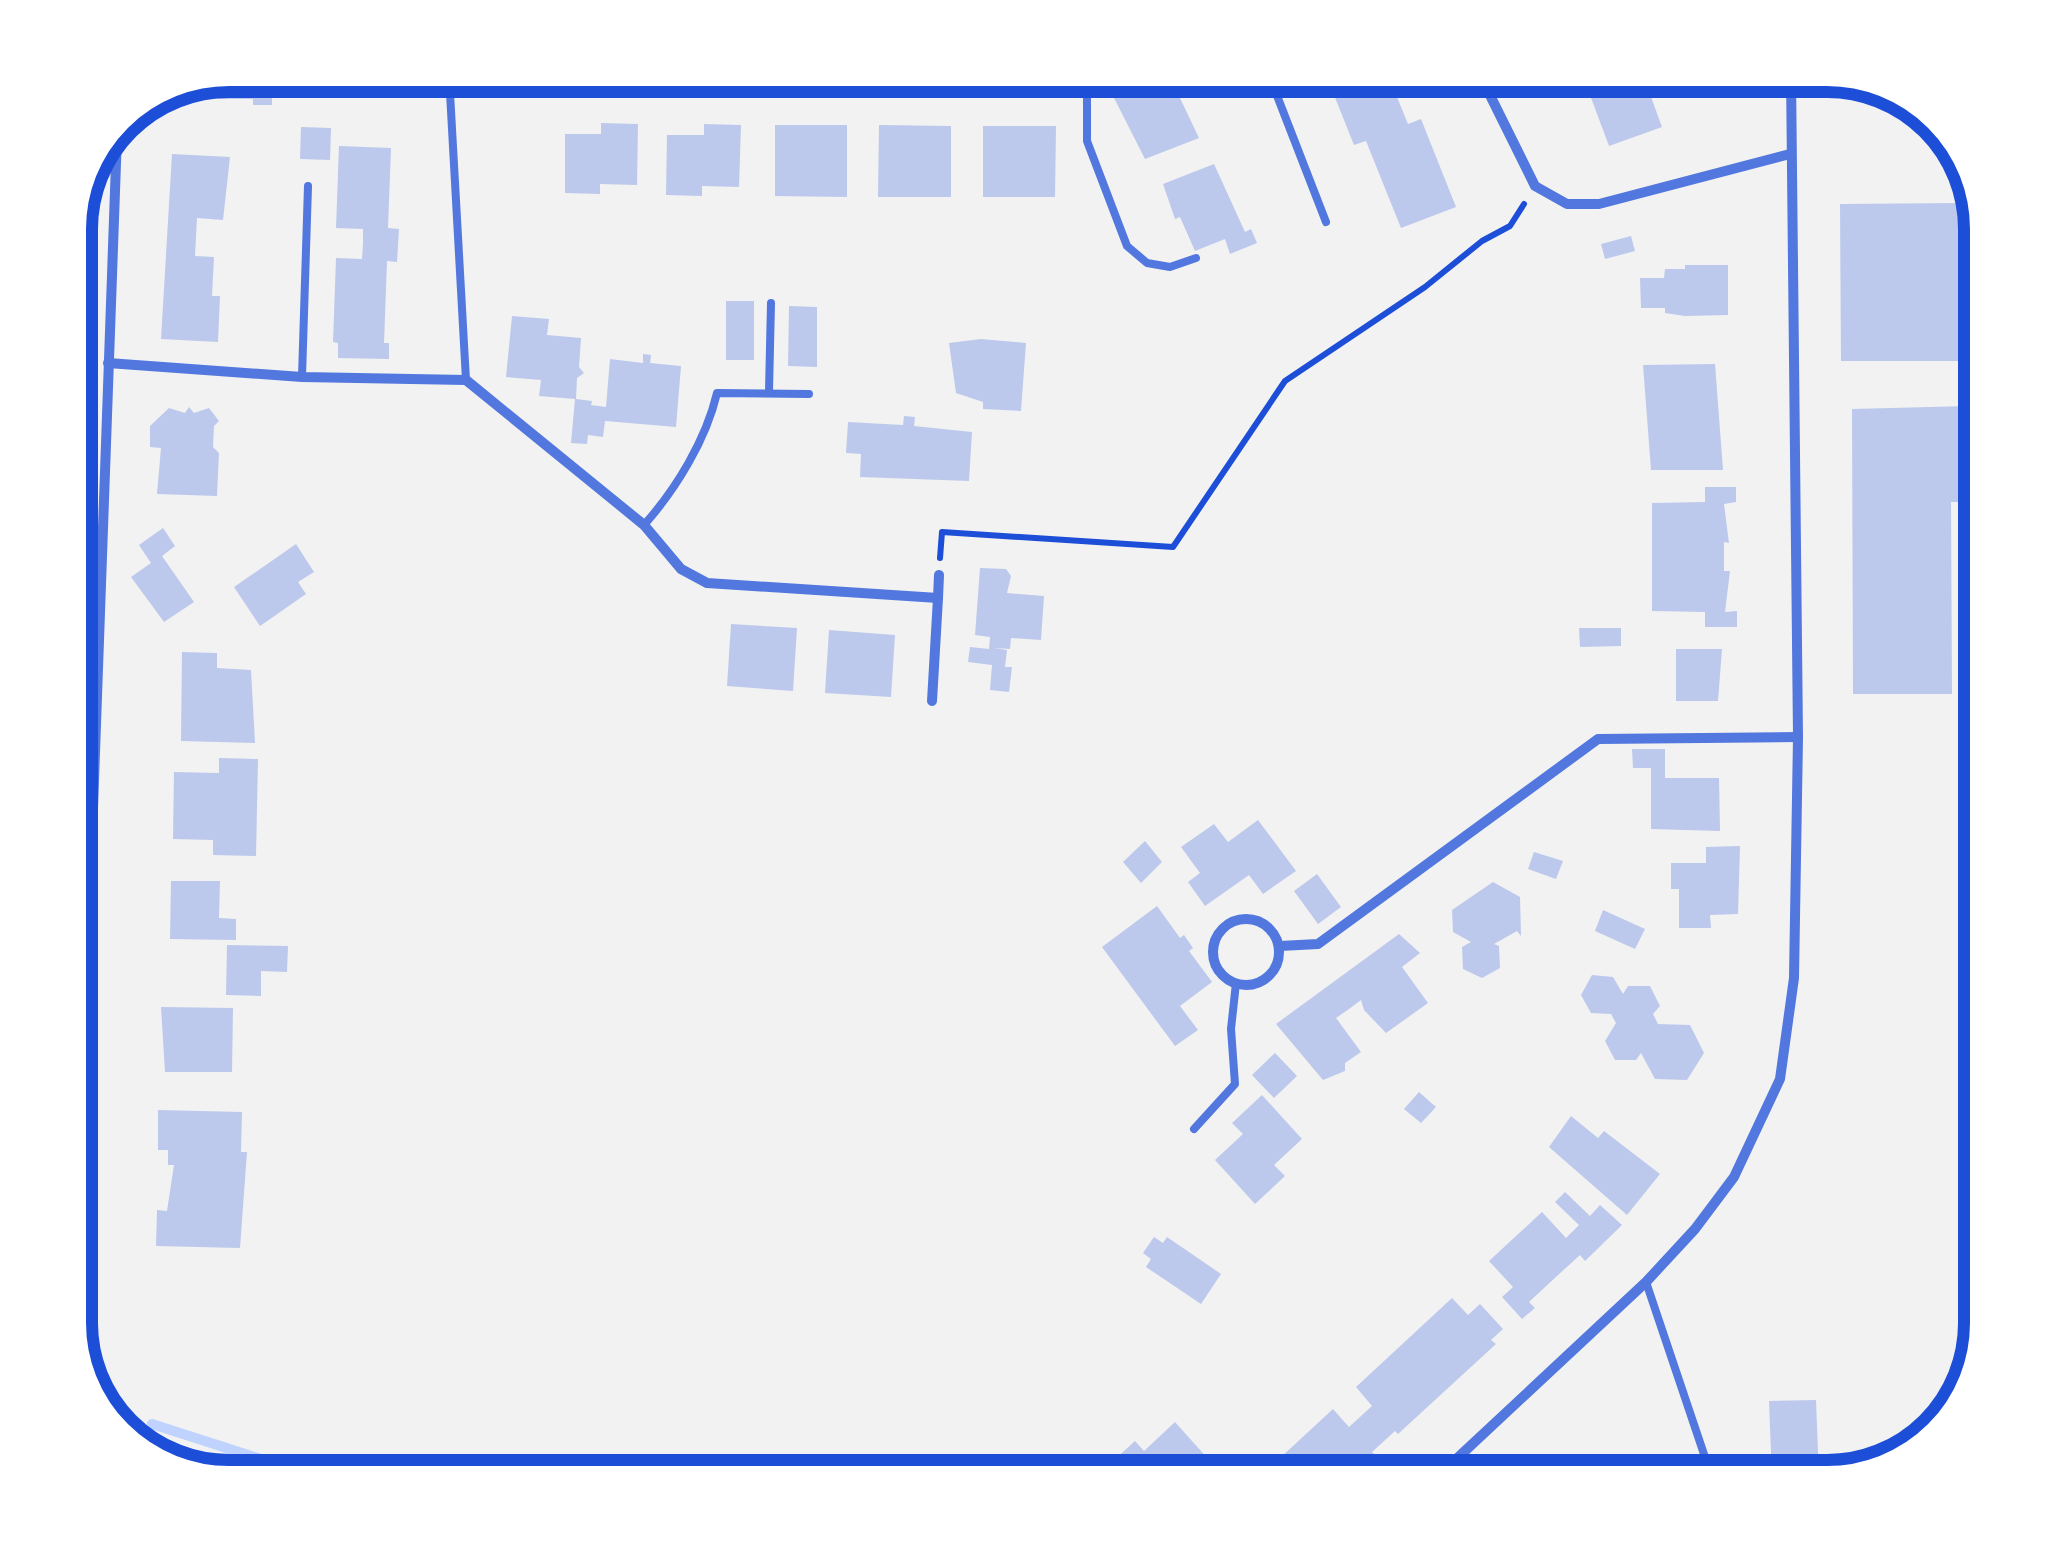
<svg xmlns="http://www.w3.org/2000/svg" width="2057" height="1553" font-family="Manrope,sans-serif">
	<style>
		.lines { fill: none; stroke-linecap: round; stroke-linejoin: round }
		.stream { stroke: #bfd3fe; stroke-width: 10 }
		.building { fill: #bdc9ec }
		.path { stroke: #1d4ed8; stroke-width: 6 }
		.service { stroke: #5277de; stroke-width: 8 }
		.minor { stroke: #5277de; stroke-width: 10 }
		.rim { fill: none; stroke: #1d4ed8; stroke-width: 12 }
	</style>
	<rect width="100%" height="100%" fill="#f2f2f2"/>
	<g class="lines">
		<path class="stream" d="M 152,1424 L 320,1478"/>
	</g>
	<g class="building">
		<path d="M 229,75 L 298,75 L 298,87 L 272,88 L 272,105 L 253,105 L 253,99 L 200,99 L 200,86 Z"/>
		<path d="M 604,75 L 634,75 L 634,97 L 605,97 Z"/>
		<path d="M 1145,75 L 1169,75 L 1199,138 L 1145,159 L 1111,92 Z"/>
		<path d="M 1326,75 L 1388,75 L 1408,124 L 1421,119 L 1456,207 L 1401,228 L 1366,141 L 1354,145 Z"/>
		<path d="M 1568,75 L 1643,75 L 1662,127 L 1609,146 L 1587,87 L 1574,91 Z"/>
		<path d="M 601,123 L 638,124 L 637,185 L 600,184 L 600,194 L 565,193 L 565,134 L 601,134 Z"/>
		<path d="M 704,124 L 741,125 L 739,187 L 702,186 L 702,196 L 666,195 L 667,135 L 704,135 Z"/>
		<path d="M 775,125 L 847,125 L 847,197 L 775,196 Z"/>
		<path d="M 879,125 L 951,126 L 951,197 L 878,197 Z"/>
		<path d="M 983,126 L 1056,126 L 1055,197 L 983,197 Z"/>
		<path d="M 301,127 L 331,128 L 330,160 L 300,159 Z"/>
		<path d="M 339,146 L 391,148 L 388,228 L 399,229 L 397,262 L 387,261 L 384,343 L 389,343 L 389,359 L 338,358 L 338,343 L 333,342 L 336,258 L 362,259 L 363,244 L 363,229 L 336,228 Z"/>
		<path d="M 172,154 L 230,157 L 223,220 L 197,218 L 195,256 L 214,257 L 212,296 L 220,296 L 218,342 L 161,339 Z"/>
		<path d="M 1214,164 L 1245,232 L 1251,229 L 1257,243 L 1230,254 L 1225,239 L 1195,251 L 1180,217 L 1175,219 L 1163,184 Z"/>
		<path d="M 1959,203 L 1959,361 L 1841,361 L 1840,204 Z"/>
		<path d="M 1631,236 L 1635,251 L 1605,259 L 1601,244 Z"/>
		<path d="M 1685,265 L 1728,265 L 1728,315 L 1685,316 L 1665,313 L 1665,308 L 1641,308 L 1640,278 L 1664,278 L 1665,269 L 1685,269 Z"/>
		<rect x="726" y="301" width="28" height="59"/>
		<path d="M 789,306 L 817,307 L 817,367 L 788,366 Z"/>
		<path d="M 512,316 L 549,319 L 547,335 L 581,338 L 579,367 L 584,373 L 577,378 L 576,399 L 592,401 L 591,405 L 606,407 L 610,359 L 643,363 L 643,354 L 651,355 L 650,363 L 681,366 L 676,427 L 605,421 L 603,437 L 588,435 L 587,444 L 571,443 L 575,399 L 539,396 L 541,380 L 506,377 Z"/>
		<path d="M 981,339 L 1026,343 L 1021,411 L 983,409 L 983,402 L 956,393 L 949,343 Z"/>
		<path d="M 1715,364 L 1723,470 L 1651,470 L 1643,365 Z"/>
		<path d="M 1968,406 L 1968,502 L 1951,502 L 1952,694 L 1853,694 L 1852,409 Z"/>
		<path d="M 189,407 L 194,413 L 209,408 L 219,421 L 214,426 L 213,447 L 219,453 L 217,496 L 157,494 L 161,448 L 150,447 L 150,426 L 169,408 L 185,413 Z"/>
		<path d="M 904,416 L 915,417 L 914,426 L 972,432 L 969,481 L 860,477 L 861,454 L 846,453 L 848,422 L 903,425 Z"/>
		<path d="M 1705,487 L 1736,487 L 1736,502 L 1724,504 L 1729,543 L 1724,542 L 1724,571 L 1730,571 L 1725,612 L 1737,611 L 1737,627 L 1705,627 L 1705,612 L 1652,611 L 1652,503 L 1705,502 Z"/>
		<path d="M 163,528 L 175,546 L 162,556 L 194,602 L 164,622 L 131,577 L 151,563 L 139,545 Z"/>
		<path d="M 296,544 L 314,572 L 298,582 L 306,594 L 260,626 L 234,587 Z"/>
		<path d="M 980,568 L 1006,569 L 1011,576 L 1007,593 L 1044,596 L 1041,640 L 1011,638 L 1010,649 L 994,648 L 1007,650 L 1005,667 L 1012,667 L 1009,692 L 990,690 L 992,665 L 968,662 L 970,647 L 989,649 L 990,637 L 975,635 Z"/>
		<path d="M 731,624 L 797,628 L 793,691 L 727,686 Z"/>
		<path d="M 1579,628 L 1621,628 L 1621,646 L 1580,647 Z"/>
		<path d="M 829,630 L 895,635 L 891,697 L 825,693 Z"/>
		<path d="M 1676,649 L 1722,649 L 1718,701 L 1676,701 Z"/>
		<path d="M 182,652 L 217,653 L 217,668 L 251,670 L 255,743 L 181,741 Z"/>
		<path d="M 1632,749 L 1665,749 L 1665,778 L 1719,778 L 1720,831 L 1651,829 L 1651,768 L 1633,768 Z"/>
		<path d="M 219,758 L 258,759 L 256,856 L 213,855 L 213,840 L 173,839 L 174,772 L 219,773 Z"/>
		<path d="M 1258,820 L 1296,871 L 1263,894 L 1249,875 L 1205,906 L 1188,882 L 1200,873 L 1181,847 L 1214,824 L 1228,842 Z"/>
		<path d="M 1145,841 L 1162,862 L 1141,883 L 1123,862 Z"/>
		<path d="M 1740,846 L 1738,914 L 1710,915 L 1711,928 L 1679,928 L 1679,889 L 1671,889 L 1671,863 L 1706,863 L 1706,847 Z"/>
		<path d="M 1534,852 L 1563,861 L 1556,879 L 1528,869 Z"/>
		<path d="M 1317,874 L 1341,907 L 1318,924 L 1294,891 Z"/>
		<path d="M 171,881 L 220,881 L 219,918 L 236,919 L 236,940 L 170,939 Z"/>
		<path d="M 1493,882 L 1520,897 L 1521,936 L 1517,931 L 1494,944 L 1499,946 L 1500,968 L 1482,978 L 1463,969 L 1462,947 L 1471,942 L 1453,932 L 1452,910 Z"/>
		<path d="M 1157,906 L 1180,938 L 1184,935 L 1193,948 L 1189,951 L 1212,982 L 1180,1006 L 1198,1030 L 1175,1046 L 1102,947 Z"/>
		<path d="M 1603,910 L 1645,929 L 1635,949 L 1595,931 Z"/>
		<path d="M 1399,934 L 1420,953 L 1402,967 L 1428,1003 L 1386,1033 L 1364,1010 L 1361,1000 L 1349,1009 L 1336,1018 L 1361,1052 L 1345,1063 L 1345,1071 L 1323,1080 L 1276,1024 Z"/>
		<path d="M 227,945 L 288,946 L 287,972 L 261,971 L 261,996 L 226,995 Z"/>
		<path d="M 1592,975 L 1613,977 L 1623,994 L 1628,986 L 1650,986 L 1660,1006 L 1653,1014 L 1658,1024 L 1690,1025 L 1704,1053 L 1687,1080 L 1655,1079 L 1641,1053 L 1636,1060 L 1615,1060 L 1605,1041 L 1616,1023 L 1611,1014 L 1591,1013 L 1581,995 Z"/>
		<path d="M 161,1007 L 233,1008 L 232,1072 L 165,1072 Z"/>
		<path d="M 1275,1053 L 1297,1076 L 1274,1098 L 1252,1075 Z"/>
		<path d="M 1419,1092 L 1436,1107 L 1421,1123 L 1404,1109 Z"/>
		<path d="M 1262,1095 L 1302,1139 L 1274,1165 L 1285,1176 L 1255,1204 L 1215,1160 L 1243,1134 L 1232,1123 Z"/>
		<path d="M 158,1110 L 242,1112 L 241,1152 L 247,1152 L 240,1248 L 156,1246 L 157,1210 L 167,1211 L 174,1165 L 168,1165 L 168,1150 L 158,1150 Z"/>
		<path d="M 1571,1116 L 1598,1138 L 1604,1131 L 1660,1174 L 1627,1215 L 1549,1147 Z"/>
		<path d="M 1565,1192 L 1590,1216 L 1600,1205 L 1622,1225 L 1585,1261 L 1580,1255 L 1557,1276 L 1529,1302 L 1535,1308 L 1522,1319 L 1502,1297 L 1513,1287 L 1489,1261 L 1542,1212 L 1566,1238 L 1579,1225 L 1555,1202 Z"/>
		<path d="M 1154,1237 L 1163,1243 L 1167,1237 L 1221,1274 L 1201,1304 L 1146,1267 L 1151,1259 L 1143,1253 Z"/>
		<path d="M 1452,1298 L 1468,1315 L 1480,1304 L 1503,1329 L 1491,1340 L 1496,1344 L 1398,1434 L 1395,1431 L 1383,1442 L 1372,1452 L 1376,1456 L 1352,1478 L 1275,1478 L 1267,1470 L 1333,1409 L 1349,1427 L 1372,1406 L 1356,1387 Z"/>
		<path d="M 1816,1400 L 1819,1478 L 1772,1478 L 1769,1401 Z"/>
		<path d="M 1175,1422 L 1217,1469 L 1207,1478 L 1107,1478 L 1101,1472 L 1135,1441 L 1144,1451 Z"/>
	</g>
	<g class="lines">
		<path class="path" d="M 940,558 L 942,532 L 1173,547 L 1285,381 L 1425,287 L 1482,241 L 1510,226 L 1524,204"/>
		<g class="service">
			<path d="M 449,75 L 466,380"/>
			<path d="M 1087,75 L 1087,141 L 1127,246 L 1147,263 L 1170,267 L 1196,258"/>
			<path d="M 1269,75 L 1326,222"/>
			<path d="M 302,377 L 308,186"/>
			<path d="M 769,391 L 771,303"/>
			<path d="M 644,525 C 676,489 706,440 717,393 L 809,394"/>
			<path d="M 1194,1129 L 1235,1084 L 1231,1029 L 1236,983"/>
			<path d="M 1646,1282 L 1712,1478"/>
		</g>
		<g class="minor">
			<path d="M 1480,75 L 1535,186 L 1567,204 L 1599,204 L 1790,154"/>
			<path d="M 108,363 L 302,377 L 466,380 L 644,525 L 681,569 L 707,583 L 938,598 L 939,575"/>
			<path d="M 932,701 L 938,598"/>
			<circle cx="1246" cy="952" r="33"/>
			<path d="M 1280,946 L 1318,944 L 1598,739 L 1798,737"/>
			<path d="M 75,1314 L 117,135"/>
			<path d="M 1436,1478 L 1646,1282 L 1695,1229 L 1734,1177 L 1780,1079 L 1794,978 L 1798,737 L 1791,75"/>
		</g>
	</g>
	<path d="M0 0H2057V1553H0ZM229 92H1827A137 137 0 0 1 1964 229V1323A137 137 0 0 1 1827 1460H229A137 137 0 0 1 92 1323V229A137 137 0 0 1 229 92Z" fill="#fff" fill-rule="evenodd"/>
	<path class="rim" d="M229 92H1827A137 137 0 0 1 1964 229V1323A137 137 0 0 1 1827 1460H229A137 137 0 0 1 92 1323V229A137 137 0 0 1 229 92Z"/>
</svg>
